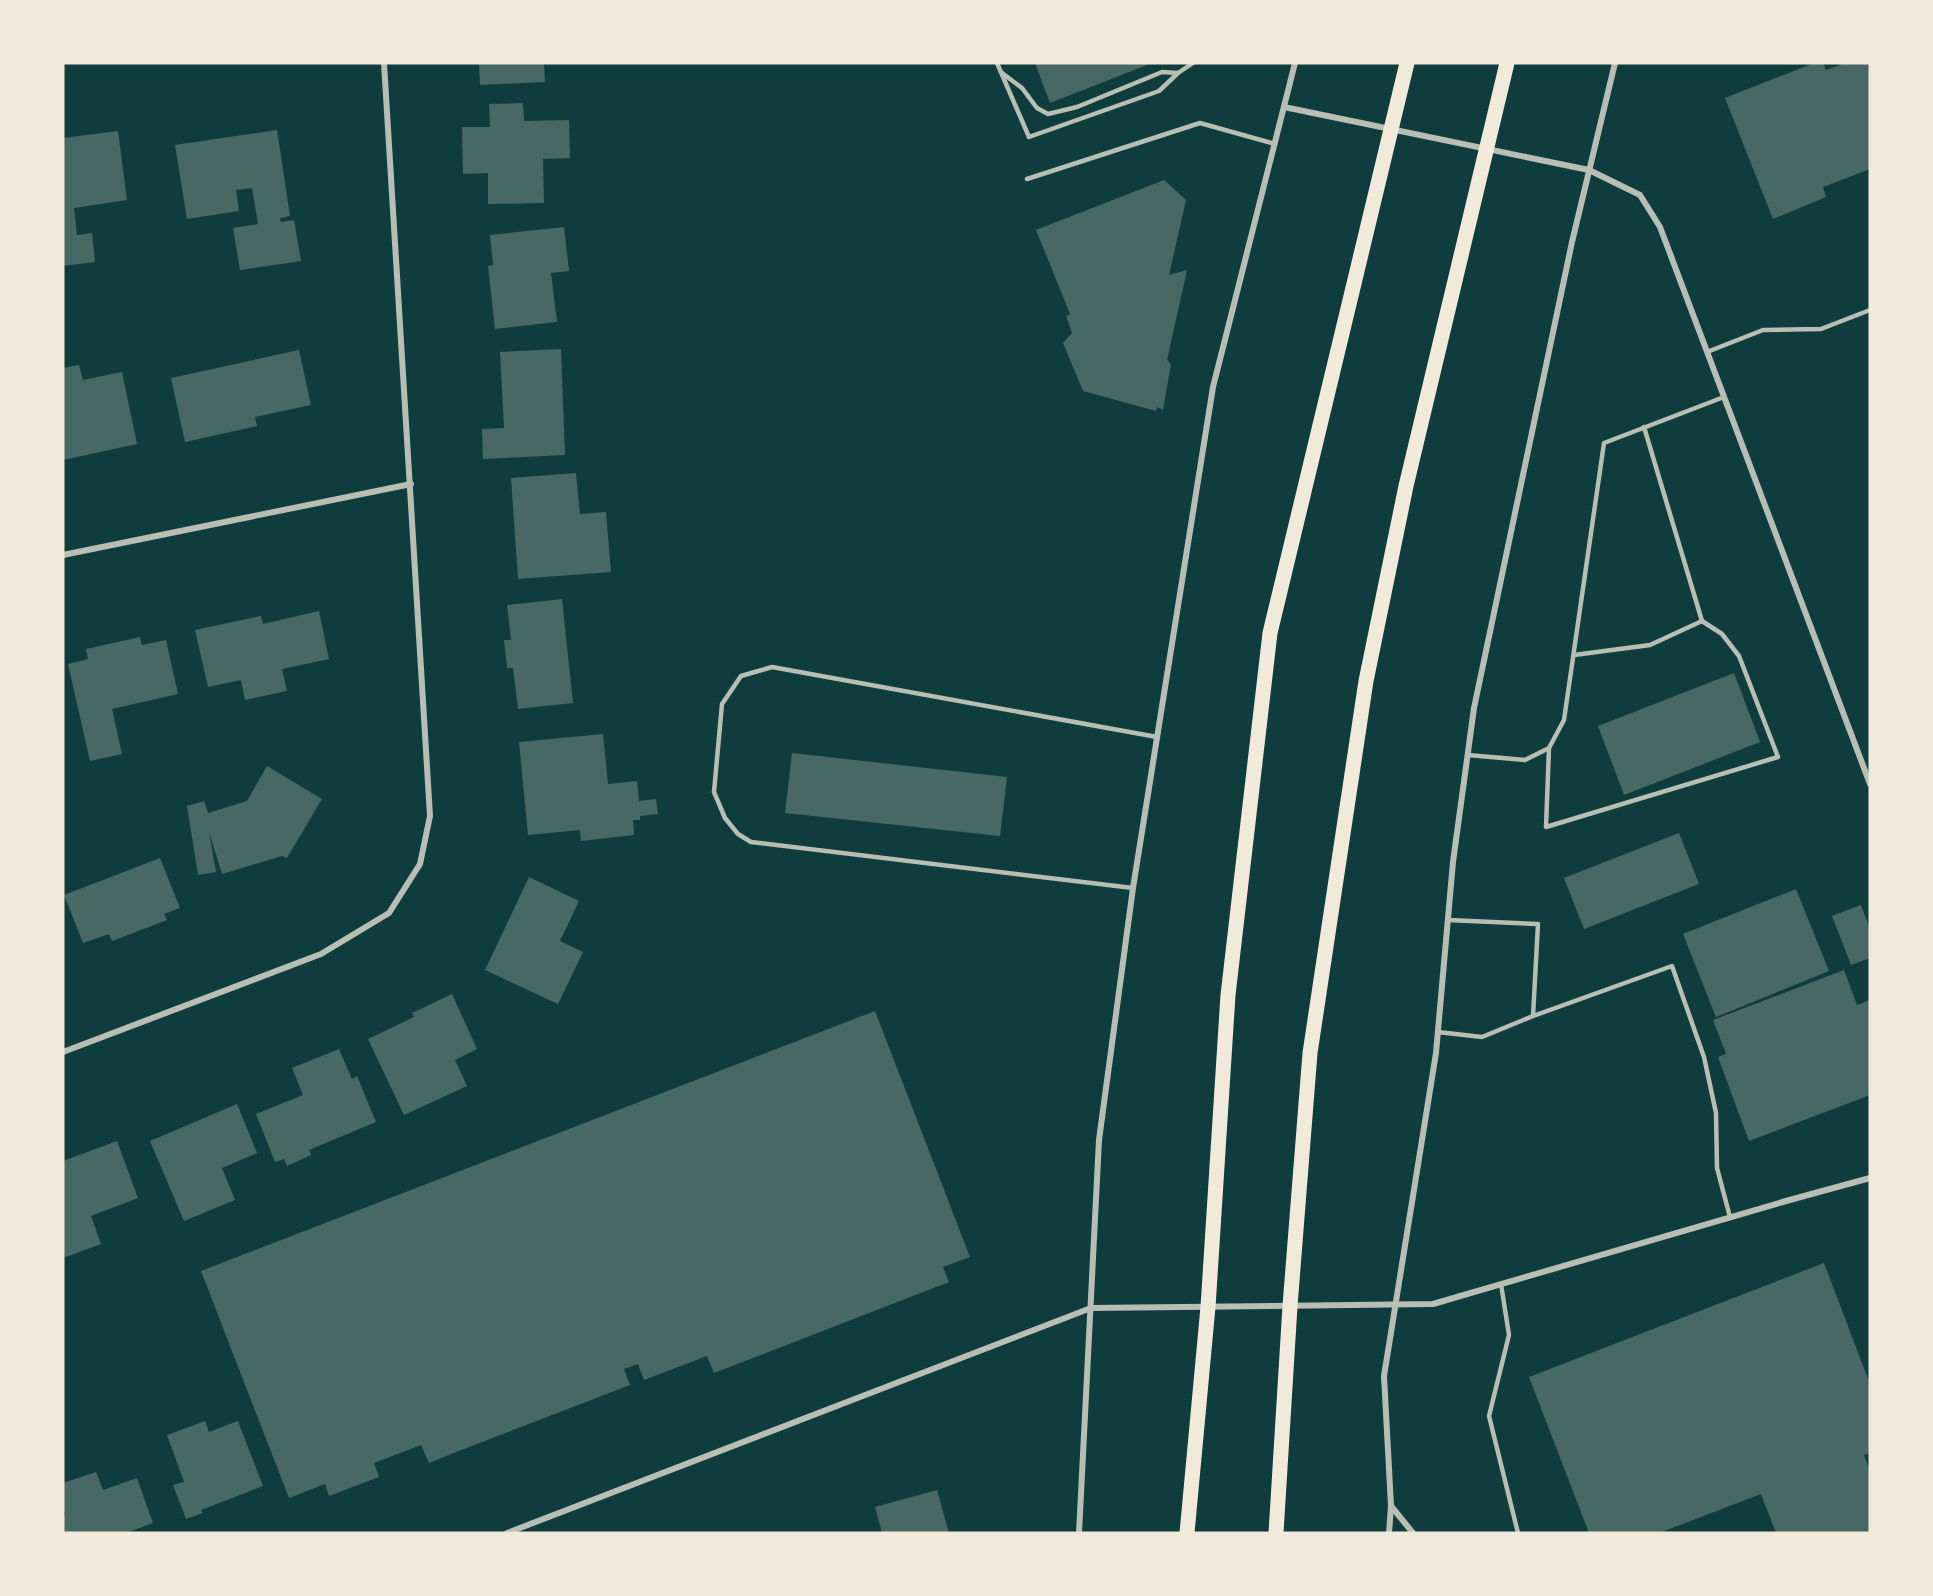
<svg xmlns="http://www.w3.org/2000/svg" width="1933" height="1596" font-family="'Source Sans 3',sans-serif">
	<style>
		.building { fill: #486865 }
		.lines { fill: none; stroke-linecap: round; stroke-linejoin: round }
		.service { stroke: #b8beb3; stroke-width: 4.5 }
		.minor { stroke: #b8beb3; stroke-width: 6 }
		.primary { stroke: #f1e9da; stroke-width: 15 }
	</style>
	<rect width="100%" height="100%" fill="#0f3d3e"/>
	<g class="building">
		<path d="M 479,63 L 544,63 L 545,82 L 480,85 Z"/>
		<path d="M 1035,63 L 1152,63 L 1050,103 Z"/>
		<path d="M 1814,63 L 1823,63 L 1826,70 L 1845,63 L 1870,63 L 1870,169 L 1823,187 L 1826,197 L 1773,219 L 1725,98 Z"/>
		<path d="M 523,103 L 524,121 L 569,120 L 570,158 L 543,159 L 544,203 L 488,204 L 488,173 L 463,174 L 462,127 L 490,127 L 489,104 Z"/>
		<path d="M 277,130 L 290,216 L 280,218 L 281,222 L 294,220 L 301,261 L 240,270 L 233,228 L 258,224 L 252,188 L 236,190 L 239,211 L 187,219 L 175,145 Z"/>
		<path d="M 118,131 L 127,200 L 74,208 L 77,235 L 92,233 L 95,262 L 63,266 L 63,138 Z"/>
		<path d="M 1164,180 L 1186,200 L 1169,275 L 1187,270 L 1167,360 L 1171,364 L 1163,410 L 1157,407 L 1156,411 L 1083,391 L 1063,343 L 1072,333 L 1066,316 L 1070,314 L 1036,230 Z"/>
		<path d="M 564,227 L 569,271 L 551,273 L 557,322 L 495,329 L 488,266 L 493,265 L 490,235 Z"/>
		<path d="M 561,349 L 565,455 L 483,459 L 482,429 L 504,428 L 500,352 Z"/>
		<path d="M 299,350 L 311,405 L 255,417 L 257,426 L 185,442 L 171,378 Z"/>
		<path d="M 79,365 L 83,380 L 122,372 L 137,444 L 63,460 L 63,368 Z"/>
		<path d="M 576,473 L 580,514 L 606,512 L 611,572 L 518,579 L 511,478 Z"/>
		<path d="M 562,599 L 573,703 L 518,709 L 513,668 L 507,668 L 504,640 L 511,640 L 507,605 Z"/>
		<path d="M 319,611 L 329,659 L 282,669 L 287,691 L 245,700 L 241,680 L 208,687 L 195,630 L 261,616 L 263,624 Z"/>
		<path d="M 140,637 L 142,645 L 166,640 L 178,694 L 112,709 L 122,754 L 90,761 L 68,664 L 88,659 L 86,649 Z"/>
		<path d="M 1734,673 L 1760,742 L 1624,795 L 1598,726 Z"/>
		<path d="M 603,734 L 608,784 L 637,781 L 639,801 L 656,799 L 658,814 L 640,816 L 640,820 L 633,820 L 634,835 L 581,841 L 580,830 L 528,835 L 519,742 Z"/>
		<path d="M 792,753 L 1007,777 L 1000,836 L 785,813 Z"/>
		<path d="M 267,766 L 322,799 L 287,858 L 282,856 L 222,874 L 209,832 L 216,872 L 198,875 L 187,806 L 204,801 L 208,813 L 247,801 Z"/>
		<path d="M 1679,833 L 1699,884 L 1584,929 L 1564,878 Z"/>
		<path d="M 160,858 L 180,908 L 164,914 L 167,920 L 112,941 L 109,934 L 83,943 L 64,895 Z"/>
		<path d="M 529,877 L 579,901 L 560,941 L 583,952 L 558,1004 L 485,970 Z"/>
		<path d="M 1796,889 L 1829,971 L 1716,1017 L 1683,934 Z"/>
		<path d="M 1861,905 L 1870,929 L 1870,958 L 1851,965 L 1832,916 Z"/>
		<path d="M 1844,970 L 1857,1005 L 1870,1000 L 1870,1095 L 1749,1141 L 1718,1057 L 1726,1054 L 1713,1020 Z"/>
		<path d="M 452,994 L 477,1049 L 455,1060 L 467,1086 L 404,1115 L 368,1039 L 414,1017 L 412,1013 Z"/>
		<path d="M 875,1011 L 970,1257 L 943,1267 L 949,1282 L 714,1373 L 707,1356 L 644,1380 L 638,1364 L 624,1369 L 630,1385 L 451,1454 L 429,1463 L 421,1445 L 374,1463 L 379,1477 L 329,1496 L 325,1484 L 289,1498 L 201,1271 Z"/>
		<path d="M 339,1049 L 352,1079 L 357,1076 L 376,1122 L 309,1150 L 311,1155 L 287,1166 L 284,1159 L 275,1162 L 256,1114 L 303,1095 L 292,1068 Z"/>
		<path d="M 237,1104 L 257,1153 L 222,1168 L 235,1200 L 184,1221 L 150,1141 Z"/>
		<path d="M 117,1141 L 138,1198 L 91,1216 L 101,1244 L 63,1258 L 63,1161 Z"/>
		<path d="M 1824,1263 L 1870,1384 L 1870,1453 L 1864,1455 L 1870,1471 L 1870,1533 L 1776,1533 L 1761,1494 L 1659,1533 L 1589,1533 L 1529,1377 Z"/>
		<path d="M 205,1421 L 209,1432 L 238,1421 L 263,1486 L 201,1510 L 203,1513 L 186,1519 L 173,1485 L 184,1482 L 167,1435 Z"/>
		<path d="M 96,1472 L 103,1490 L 137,1478 L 153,1523 L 126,1533 L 63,1533 L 63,1516 L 65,1515 L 63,1508 L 63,1483 Z"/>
		<path d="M 937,1490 L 949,1533 L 882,1533 L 875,1507 Z"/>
	</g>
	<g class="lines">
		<g class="service">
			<path d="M 997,63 L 1029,137 L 1159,91 L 1178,73 L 1193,63"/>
			<path d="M 1002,73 L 1022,88 L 1037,108 L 1048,114 L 1077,107 L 1162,72 L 1178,73"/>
			<path d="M 1027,179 L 1200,123 L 1275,144"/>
			<path d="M 1707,352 L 1763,330 L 1821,329 L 1870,310"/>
			<path d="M 1574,655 L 1650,645 L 1702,621 L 1644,427"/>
			<path d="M 1549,748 L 1546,827 L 1778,757 L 1739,656 L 1722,634 L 1702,621"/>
			<path d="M 1468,755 L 1525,760 L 1549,748 L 1564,720 L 1604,443 L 1724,397"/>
			<path d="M 1133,888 L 751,842 L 738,834 L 725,818 L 714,792 L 722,704 L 741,676 L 772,667 L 1157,737"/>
			<path d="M 1533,1016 L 1672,966 L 1704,1057 L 1716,1113 L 1717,1168 L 1730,1217"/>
			<path d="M 1438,1032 L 1482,1037 L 1533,1016 L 1538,924 L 1448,920"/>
			<path d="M 1501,1284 L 1509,1335 L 1489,1416 L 1518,1533"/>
		</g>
		<g class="minor">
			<path d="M 1284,107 L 1589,170 L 1640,195 L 1660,227 L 1870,784"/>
			<path d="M 63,555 L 411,484"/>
			<path d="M 63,1052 L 321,954 L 389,913 L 420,864 L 430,816 L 384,63"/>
			<path d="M 1391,1506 L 1413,1533"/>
			<path d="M 507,1533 L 1091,1308 L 1433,1304 L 1786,1201 L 1870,1178"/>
			<path d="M 1079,1533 L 1099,1140 L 1133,888 L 1213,387 L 1295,63"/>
			<path d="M 1389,1533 L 1391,1506 L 1384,1376 L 1436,1053 L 1453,862 L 1474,708 L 1572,242 L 1615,63"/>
		</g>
		<g class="primary">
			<path d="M 1187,1533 L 1208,1307 L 1228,995 L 1270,633 L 1407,63"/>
			<path d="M 1276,1533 L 1290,1306 L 1310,1053 L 1366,681 L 1406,486 L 1507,63"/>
		</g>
	</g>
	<rect width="1933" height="1596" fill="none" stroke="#f1e9da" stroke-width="129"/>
</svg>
